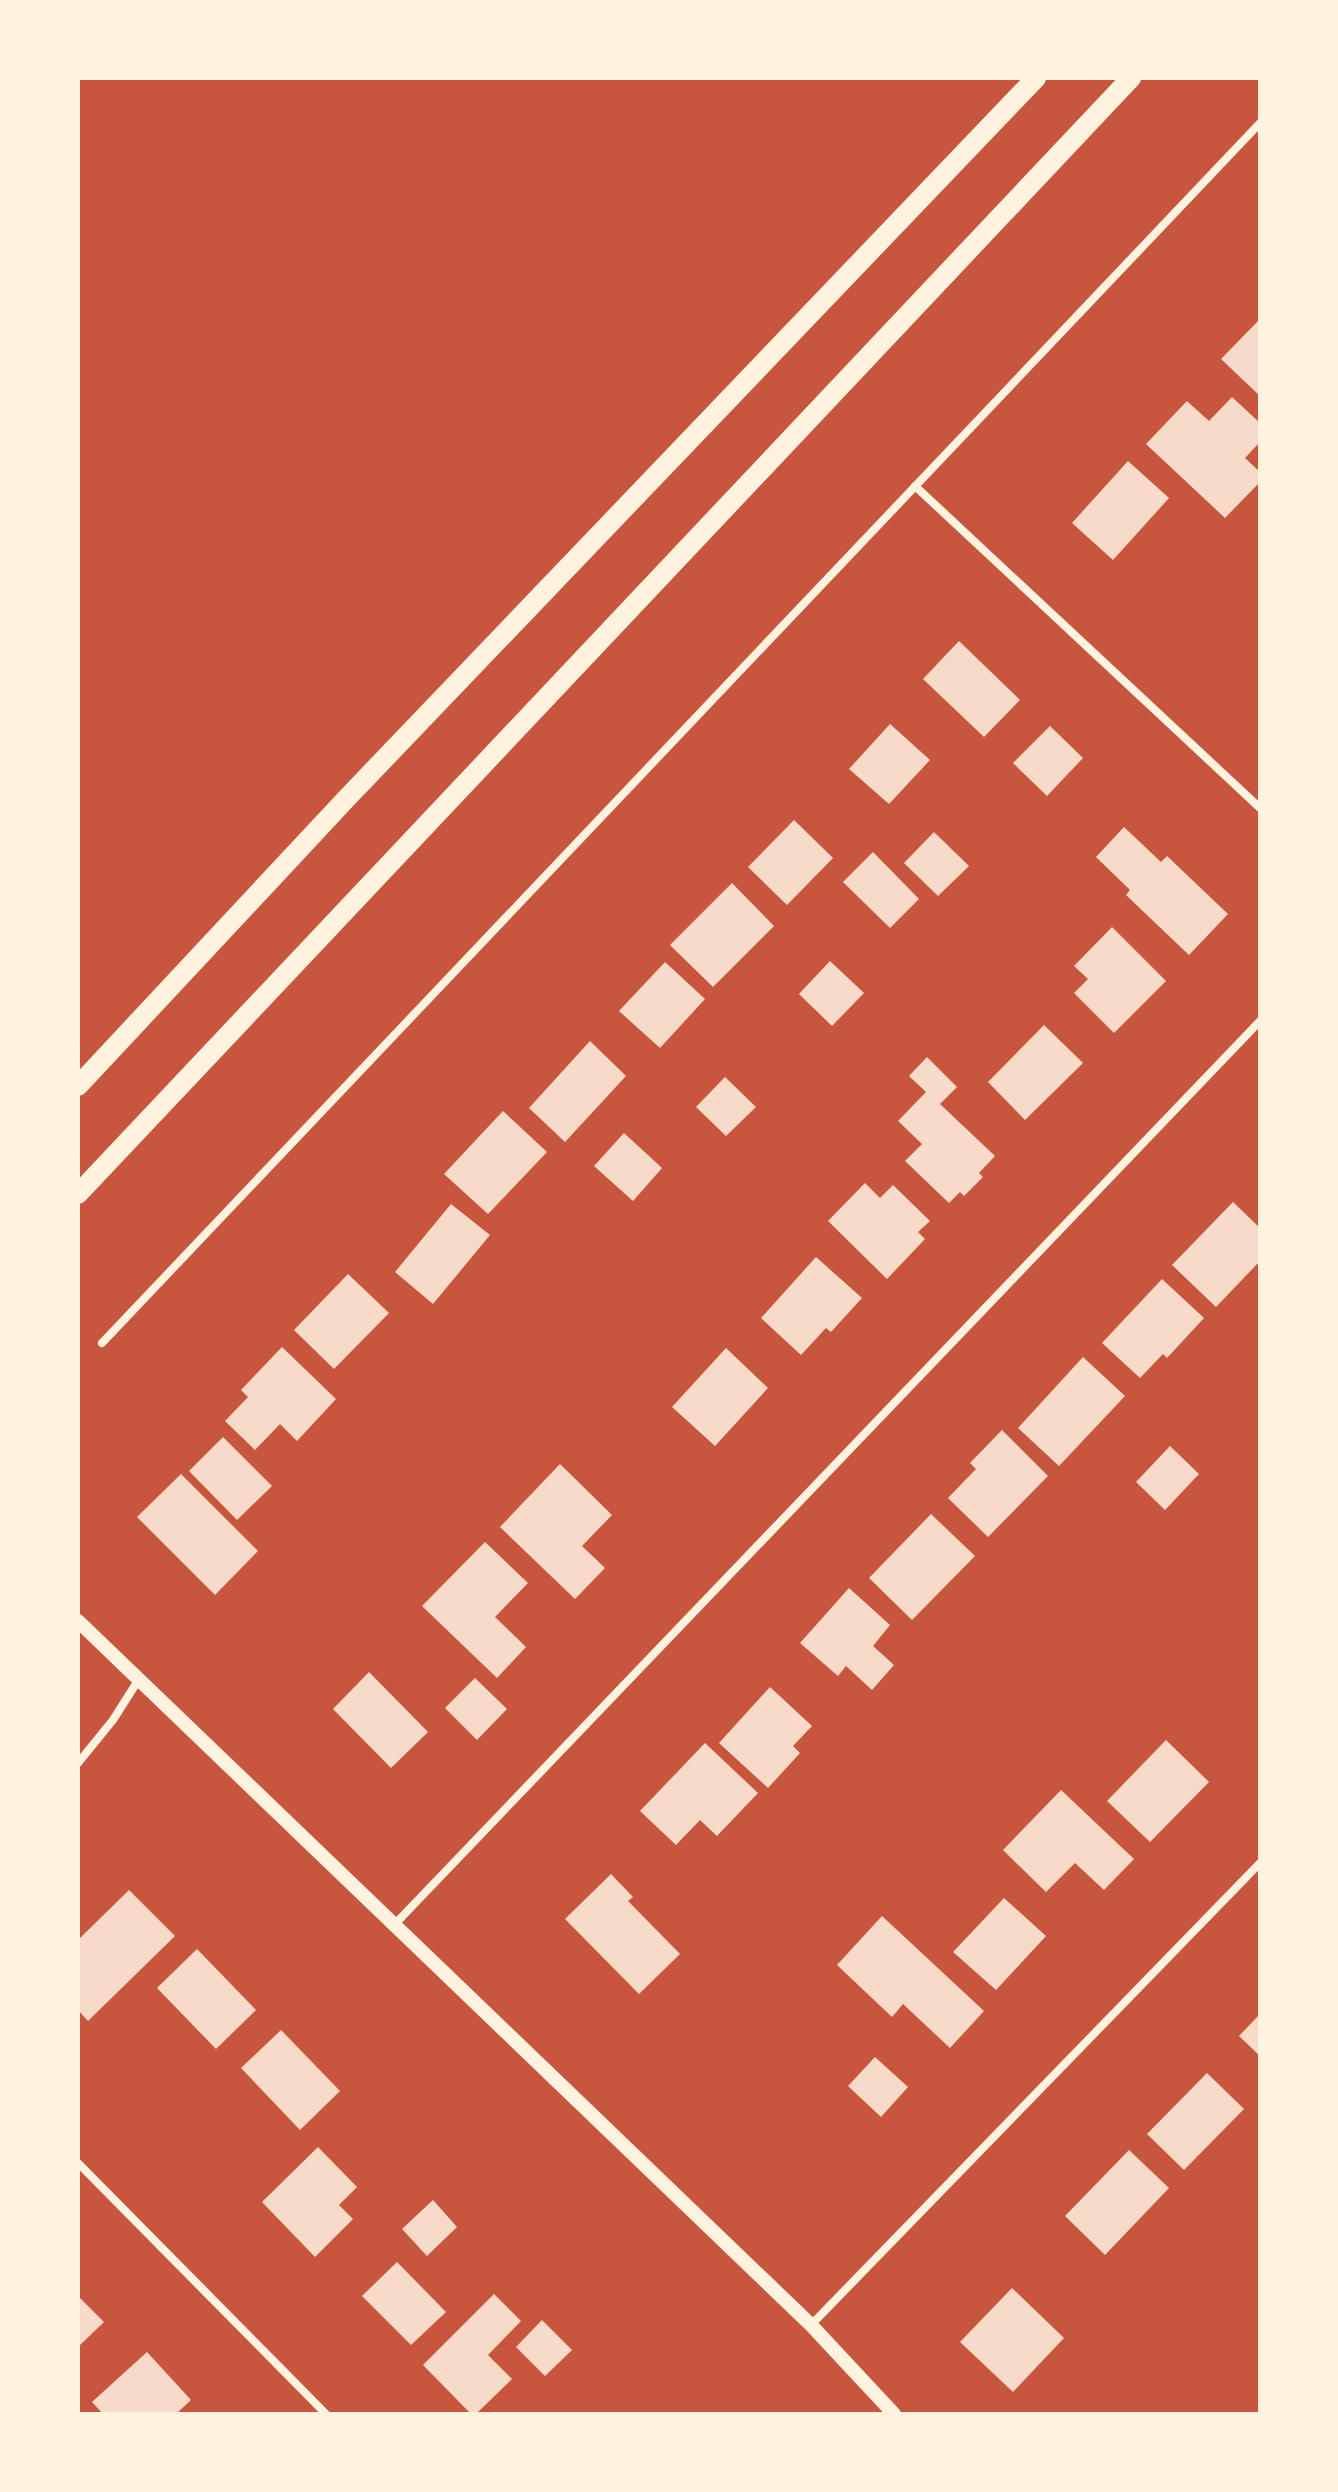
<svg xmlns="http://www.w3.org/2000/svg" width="1338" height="2492" font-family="'Titillium Web',sans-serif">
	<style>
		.building { fill: #f7dbc8 }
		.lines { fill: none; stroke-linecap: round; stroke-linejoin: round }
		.minor { stroke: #fff3e0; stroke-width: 8 }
		.tertiary { stroke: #fff3e0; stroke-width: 14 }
		.primary { stroke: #fff3e0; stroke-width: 20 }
	</style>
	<rect width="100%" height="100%" fill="#c8553d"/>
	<g class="building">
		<path d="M 1260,319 L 1260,396 L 1221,359 Z"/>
		<path d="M 1232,397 L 1260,423 L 1260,442 L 1245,458 L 1260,472 L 1260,482 L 1225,518 L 1146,444 L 1187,401 L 1209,421 Z"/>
		<path d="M 1128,461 L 1169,498 L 1113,560 L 1072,523 Z"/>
		<path d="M 959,641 L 1020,700 L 984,737 L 923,679 Z"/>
		<path d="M 890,724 L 930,760 L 889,804 L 849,769 Z"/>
		<path d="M 1050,726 L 1083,758 L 1047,796 L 1013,763 Z"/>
		<path d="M 794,820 L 833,858 L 787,905 L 748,867 Z"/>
		<path d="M 1124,827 L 1161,862 L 1167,856 L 1228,914 L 1189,955 L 1126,895 L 1130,890 L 1096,857 Z"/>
		<path d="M 934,832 L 969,866 L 938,896 L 904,863 Z"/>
		<path d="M 873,852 L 919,899 L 890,928 L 843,882 Z"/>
		<path d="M 732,883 L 774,926 L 713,987 L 670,945 Z"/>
		<path d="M 1112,927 L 1166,981 L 1114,1033 L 1074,993 L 1088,979 L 1074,966 Z"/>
		<path d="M 830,961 L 864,993 L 832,1026 L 799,994 Z"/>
		<path d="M 665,962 L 705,999 L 660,1048 L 619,1011 Z"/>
		<path d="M 1044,1025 L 1083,1063 L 1025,1120 L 988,1082 Z"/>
		<path d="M 590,1041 L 626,1076 L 565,1142 L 529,1108 Z"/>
		<path d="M 927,1057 L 957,1087 L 940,1104 L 995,1156 L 979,1173 L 983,1177 L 964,1196 L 960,1192 L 949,1203 L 905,1161 L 922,1144 L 898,1121 L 926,1092 L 909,1076 Z"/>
		<path d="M 725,1077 L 756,1107 L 726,1136 L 696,1107 Z"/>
		<path d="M 503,1111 L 547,1152 L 488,1214 L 444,1174 Z"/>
		<path d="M 624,1133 L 662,1168 L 633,1201 L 594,1166 Z"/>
		<path d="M 865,1183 L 880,1198 L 893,1185 L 930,1221 L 918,1232 L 925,1239 L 887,1279 L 828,1221 Z"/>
		<path d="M 1233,1202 L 1260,1228 L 1260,1261 L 1216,1307 L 1172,1265 Z"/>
		<path d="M 451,1204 L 490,1235 L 433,1304 L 395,1272 Z"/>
		<path d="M 816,1257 L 862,1298 L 831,1332 L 826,1328 L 801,1355 L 761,1318 Z"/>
		<path d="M 348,1274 L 389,1313 L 334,1369 L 294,1330 Z"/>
		<path d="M 1162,1279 L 1204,1318 L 1167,1358 L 1163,1354 L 1140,1378 L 1102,1343 Z"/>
		<path d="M 282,1347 L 336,1399 L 297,1441 L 280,1424 L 255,1450 L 225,1421 L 248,1397 L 241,1390 Z"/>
		<path d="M 726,1348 L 768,1388 L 715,1446 L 672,1407 Z"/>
		<path d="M 1083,1357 L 1125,1396 L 1059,1466 L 1018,1428 Z"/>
		<path d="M 1002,1430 L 1048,1476 L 988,1537 L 948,1498 L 976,1469 L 970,1463 Z"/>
		<path d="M 223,1437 L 272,1486 L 237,1520 L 189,1471 Z"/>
		<path d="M 1170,1446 L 1199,1474 L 1165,1510 L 1136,1482 Z"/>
		<path d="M 560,1464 L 612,1515 L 582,1546 L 605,1568 L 575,1599 L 500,1527 Z"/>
		<path d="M 181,1474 L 258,1551 L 215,1595 L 137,1517 Z"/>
		<path d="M 931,1514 L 975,1556 L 912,1620 L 869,1578 Z"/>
		<path d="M 485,1542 L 528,1583 L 495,1617 L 526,1647 L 497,1678 L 422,1606 Z"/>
		<path d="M 849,1588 L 890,1625 L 873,1646 L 894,1665 L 872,1690 L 846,1666 L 838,1676 L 800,1643 Z"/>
		<path d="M 369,1672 L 428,1732 L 391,1768 L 333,1709 Z"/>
		<path d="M 475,1678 L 507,1709 L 477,1740 L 445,1708 Z"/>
		<path d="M 770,1687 L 812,1726 L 793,1746 L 800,1753 L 768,1788 L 719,1743 Z"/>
		<path d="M 1166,1740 L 1209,1782 L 1150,1842 L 1107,1801 Z"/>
		<path d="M 705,1743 L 758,1793 L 717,1836 L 700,1820 L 676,1845 L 640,1811 Z"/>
		<path d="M 1061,1790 L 1134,1859 L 1104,1890 L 1075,1863 L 1046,1892 L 1003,1850 Z"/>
		<path d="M 611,1874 L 633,1897 L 628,1901 L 680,1954 L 639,1994 L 565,1919 Z"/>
		<path d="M 129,1890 L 175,1936 L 88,2021 L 78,2010 L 78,1940 Z"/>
		<path d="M 1004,1898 L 1046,1936 L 996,1990 L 953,1952 Z"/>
		<path d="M 882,1916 L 984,2011 L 950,2048 L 903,2004 L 892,2017 L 837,1965 Z"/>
		<path d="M 197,1949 L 256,2010 L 216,2049 L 157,1988 Z"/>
		<path d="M 1260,2014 L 1260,2056 L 1239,2036 Z"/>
		<path d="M 281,2030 L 340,2091 L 300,2130 L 241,2068 Z"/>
		<path d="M 875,2057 L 908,2087 L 881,2117 L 848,2086 Z"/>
		<path d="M 1207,2073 L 1244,2109 L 1184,2170 L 1147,2134 Z"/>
		<path d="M 318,2147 L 357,2187 L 339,2205 L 353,2219 L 315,2257 L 262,2202 Z"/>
		<path d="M 1129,2150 L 1169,2188 L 1105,2255 L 1065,2216 Z"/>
		<path d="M 433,2200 L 457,2227 L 427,2256 L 402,2229 Z"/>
		<path d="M 397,2262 L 446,2312 L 411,2345 L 362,2296 Z"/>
		<path d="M 1012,2288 L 1064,2338 L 1013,2392 L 960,2342 Z"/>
		<path d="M 494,2294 L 521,2321 L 488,2355 L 512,2379 L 476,2414 L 471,2414 L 423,2365 Z"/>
		<path d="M 78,2296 L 104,2322 L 78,2347 Z"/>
		<path d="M 542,2320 L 572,2350 L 545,2376 L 516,2347 Z"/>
		<path d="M 147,2352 L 191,2400 L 176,2414 L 103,2414 L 92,2402 Z"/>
	</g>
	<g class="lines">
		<g class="minor">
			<path d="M 915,486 L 1260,808"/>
			<path d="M 102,1343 L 1260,123"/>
			<path d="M 78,1763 L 113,1720 L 139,1679"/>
			<path d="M 396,1923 L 1260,1021"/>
			<path d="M 78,2163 L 326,2414"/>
			<path d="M 811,2325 L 1260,1863"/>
		</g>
		<path class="tertiary" d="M 78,1621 L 811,2325 L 894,2414"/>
		<g class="primary">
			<path d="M 78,1086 L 346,799 L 1036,78"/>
			<path d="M 78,1194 L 1131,78"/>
		</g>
	</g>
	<rect width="1338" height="2492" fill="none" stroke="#fff3e0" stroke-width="160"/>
</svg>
